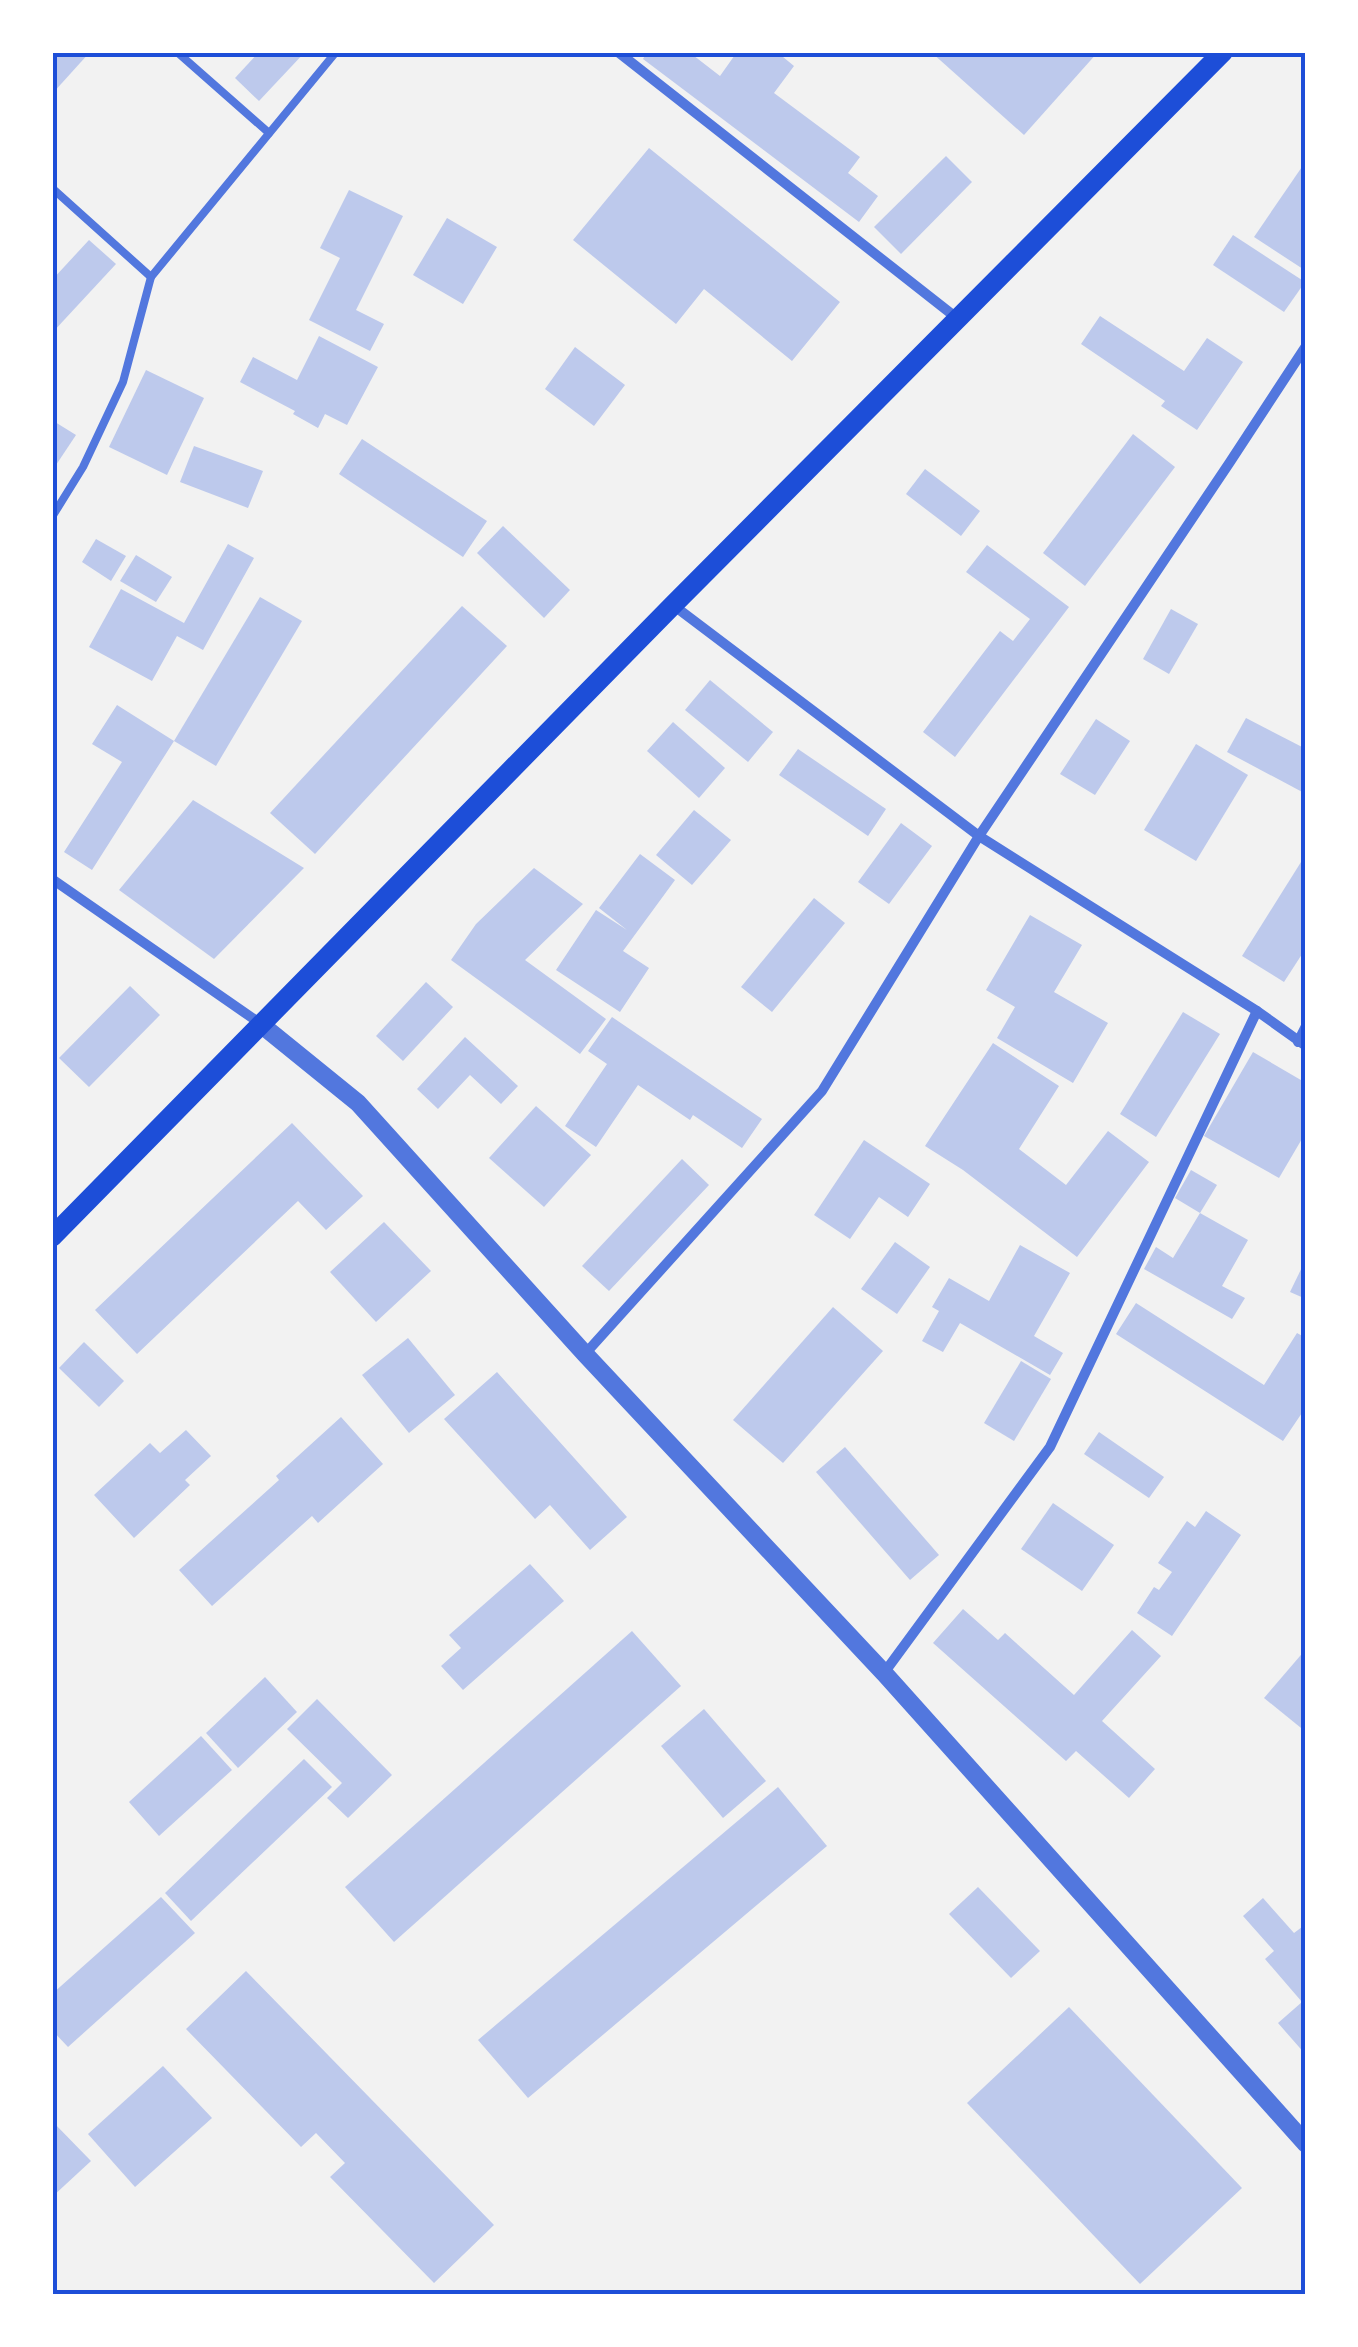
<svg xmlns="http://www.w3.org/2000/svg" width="1358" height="2347" font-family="'Sofia Sans Condensed',sans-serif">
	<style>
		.building { fill: #bdc9ec }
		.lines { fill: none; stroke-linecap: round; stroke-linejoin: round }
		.service { stroke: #5277de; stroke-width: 8 }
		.minor { stroke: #5277de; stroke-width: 10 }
		.tertiary { stroke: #5277de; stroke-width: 18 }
		.secondary { stroke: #1d4ed8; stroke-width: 20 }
		.neatline { fill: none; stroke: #1d4ed8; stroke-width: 4 }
	</style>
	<rect width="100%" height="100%" fill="#f2f2f2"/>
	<g class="building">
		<path d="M 52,52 L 90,52 L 52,94 Z"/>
		<path d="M 259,52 L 305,52 L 259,101 L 235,78 Z"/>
		<path d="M 647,52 L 689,52 L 720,76 L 737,52 L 777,52 L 794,66 L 774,93 L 860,157 L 848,173 L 878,196 L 859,222 L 643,59 Z"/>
		<path d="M 931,52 L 1098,52 L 1024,135 Z"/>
		<path d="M 649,148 L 840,302 L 792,361 L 704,289 L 676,324 L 573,240 Z"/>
		<path d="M 946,156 L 972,182 L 901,254 L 874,227 Z"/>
		<path d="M 1306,161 L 1306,271 L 1254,237 Z"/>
		<path d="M 349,190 L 403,216 L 356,310 L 384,324 L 370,351 L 309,320 L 340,258 L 320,248 Z"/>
		<path d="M 447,218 L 497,247 L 463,304 L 413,275 Z"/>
		<path d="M 1233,235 L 1305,282 L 1284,312 L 1213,265 Z"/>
		<path d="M 89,240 L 116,264 L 52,333 L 52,280 Z"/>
		<path d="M 1100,316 L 1184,371 L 1207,338 L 1243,362 L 1197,430 L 1161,406 L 1165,401 L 1081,344 Z"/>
		<path d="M 319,336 L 378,367 L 347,425 L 325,414 L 318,428 L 293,414 L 295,411 L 240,382 L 253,357 L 297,380 Z"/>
		<path d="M 575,347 L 625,385 L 594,426 L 545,389 Z"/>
		<path d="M 146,370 L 204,398 L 167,475 L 109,447 Z"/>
		<path d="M 55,422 L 76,435 L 52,471 L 52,426 Z"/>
		<path d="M 1133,434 L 1175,467 L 1085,586 L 1043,553 Z"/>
		<path d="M 362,439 L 487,521 L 463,557 L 339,474 Z"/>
		<path d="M 194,446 L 263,471 L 248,508 L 180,482 Z"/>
		<path d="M 925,469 L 980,511 L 961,536 L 906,494 Z"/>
		<path d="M 503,526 L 570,590 L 544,618 L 477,553 Z"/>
		<path d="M 96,539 L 126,556 L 111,581 L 82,562 Z"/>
		<path d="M 228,544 L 254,558 L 203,650 L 177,636 L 152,681 L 89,647 L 121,589 L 184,623 Z"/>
		<path d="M 987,545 L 1069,607 L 955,757 L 923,732 L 1000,631 L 1013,641 L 1030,619 L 966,572 Z"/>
		<path d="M 136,555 L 172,577 L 156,602 L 120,581 Z"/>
		<path d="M 260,597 L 302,621 L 216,766 L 174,741 Z"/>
		<path d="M 462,606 L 507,646 L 315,854 L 270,813 Z"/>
		<path d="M 1171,609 L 1198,624 L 1169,674 L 1143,659 Z"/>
		<path d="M 710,680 L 773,732 L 748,762 L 685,710 Z"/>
		<path d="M 117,705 L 174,741 L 92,870 L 64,852 L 122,762 L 92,744 Z"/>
		<path d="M 1246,718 L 1306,749 L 1306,794 L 1227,752 Z"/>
		<path d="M 1096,719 L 1130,741 L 1095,795 L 1060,774 Z"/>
		<path d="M 673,722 L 725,768 L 699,798 L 647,751 Z"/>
		<path d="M 1196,744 L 1248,775 L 1196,861 L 1144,830 Z"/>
		<path d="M 798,749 L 886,809 L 868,836 L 779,775 Z"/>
		<path d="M 193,800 L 304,868 L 214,959 L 119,890 Z"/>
		<path d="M 694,810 L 731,840 L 692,885 L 656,855 Z"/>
		<path d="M 901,823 L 932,846 L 889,904 L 858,882 Z"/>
		<path d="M 640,854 L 675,880 L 623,951 L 649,968 L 620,1012 L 556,970 L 596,910 L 627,930 L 599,908 Z"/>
		<path d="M 1306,854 L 1306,948 L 1284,982 L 1242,956 Z"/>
		<path d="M 534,868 L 583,904 L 525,960 L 606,1019 L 580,1054 L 451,960 L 476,924 Z"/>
		<path d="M 814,898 L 845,923 L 772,1012 L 741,987 Z"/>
		<path d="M 1030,915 L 1082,945 L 1054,992 L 1108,1023 L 1073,1083 L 997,1038 L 1015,1007 L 986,990 Z"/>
		<path d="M 426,982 L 453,1007 L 403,1061 L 376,1036 Z"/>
		<path d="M 130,986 L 160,1015 L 89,1087 L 59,1058 Z"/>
		<path d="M 1183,1012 L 1220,1034 L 1156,1137 L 1120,1114 Z"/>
		<path d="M 612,1017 L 762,1119 L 742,1148 L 693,1115 L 690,1120 L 638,1085 L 596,1147 L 565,1126 L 607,1064 L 588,1051 Z"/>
		<path d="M 465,1037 L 518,1086 L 501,1104 L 470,1075 L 438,1109 L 417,1089 Z"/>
		<path d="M 993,1043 L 1059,1086 L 1019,1149 L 1066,1185 L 1108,1131 L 1149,1162 L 1077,1257 L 963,1170 L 925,1146 Z"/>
		<path d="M 1253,1052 L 1306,1083 L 1306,1132 L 1279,1178 L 1204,1136 Z"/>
		<path d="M 536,1106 L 591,1155 L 544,1207 L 489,1158 Z"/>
		<path d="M 292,1123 L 363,1196 L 326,1230 L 298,1201 L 137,1354 L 95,1310 Z"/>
		<path d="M 864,1140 L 930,1184 L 908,1217 L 879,1197 L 850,1239 L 814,1215 Z"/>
		<path d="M 682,1159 L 709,1185 L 609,1291 L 582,1266 Z"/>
		<path d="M 1191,1170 L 1217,1185 L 1200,1213 L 1175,1198 Z"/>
		<path d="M 1200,1213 L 1248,1240 L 1222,1286 L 1245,1298 L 1232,1319 L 1144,1269 L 1156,1247 L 1173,1258 Z"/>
		<path d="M 384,1222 L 431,1271 L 376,1322 L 330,1272 Z"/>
		<path d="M 895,1242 L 930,1267 L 897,1314 L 861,1289 Z"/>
		<path d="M 1020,1245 L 1070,1273 L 1034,1336 L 1063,1353 L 1050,1375 L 960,1323 L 943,1352 L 922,1341 L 939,1311 L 932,1307 L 949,1278 L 989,1301 Z"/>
		<path d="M 1306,1259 L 1306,1299 L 1290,1292 Z"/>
		<path d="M 1136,1303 L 1264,1385 L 1297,1333 L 1306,1338 L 1306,1407 L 1283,1441 L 1116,1334 Z"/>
		<path d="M 833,1307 L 883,1351 L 783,1463 L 733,1420 Z"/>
		<path d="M 408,1338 L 455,1395 L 409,1433 L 362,1375 Z"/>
		<path d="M 84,1342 L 124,1381 L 99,1407 L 59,1368 Z"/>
		<path d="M 1021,1361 L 1051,1379 L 1014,1441 L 984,1423 Z"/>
		<path d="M 497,1372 L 627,1517 L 590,1550 L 550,1505 L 535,1519 L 444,1419 Z"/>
		<path d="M 341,1417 L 383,1464 L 318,1523 L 312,1516 L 212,1606 L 179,1570 L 279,1480 L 276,1476 Z"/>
		<path d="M 186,1430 L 211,1456 L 185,1480 L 190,1485 L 134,1538 L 94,1495 L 150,1443 L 160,1453 Z"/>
		<path d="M 1099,1432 L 1164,1477 L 1149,1498 L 1084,1454 Z"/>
		<path d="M 845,1447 L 939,1555 L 910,1580 L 816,1472 Z"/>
		<path d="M 1053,1503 L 1114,1545 L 1082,1591 L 1021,1549 Z"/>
		<path d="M 1206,1511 L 1241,1535 L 1172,1636 L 1137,1613 L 1154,1587 L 1159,1590 L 1172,1572 L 1158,1563 L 1187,1521 L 1195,1527 Z"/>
		<path d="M 530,1564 L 564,1601 L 463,1690 L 441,1666 L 461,1648 L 449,1635 Z"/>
		<path d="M 963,1609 L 998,1640 L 1005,1633 L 1074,1695 L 1132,1630 L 1161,1656 L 1102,1721 L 1155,1769 L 1129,1798 L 1076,1751 L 1066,1761 L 933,1643 Z"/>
		<path d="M 632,1631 L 681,1686 L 394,1942 L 345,1887 Z"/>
		<path d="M 1306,1649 L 1306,1732 L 1264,1698 Z"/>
		<path d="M 265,1677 L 297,1712 L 238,1768 L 206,1733 Z"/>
		<path d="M 317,1699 L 392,1775 L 348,1818 L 327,1798 L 342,1783 L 287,1729 Z"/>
		<path d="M 704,1709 L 766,1781 L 723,1818 L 661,1746 Z"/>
		<path d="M 201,1736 L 232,1770 L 159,1836 L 129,1802 Z"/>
		<path d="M 304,1759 L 332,1787 L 191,1921 L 165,1893 Z"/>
		<path d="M 778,1787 L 827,1846 L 528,2098 L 478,2040 Z"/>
		<path d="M 978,1887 L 1040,1951 L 1011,1978 L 949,1914 Z"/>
		<path d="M 161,1897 L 195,1933 L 68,2047 L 52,2030 L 52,1994 Z"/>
		<path d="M 1263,1898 L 1294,1933 L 1302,1927 L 1306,1931 L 1306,2055 L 1278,2023 L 1302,2002 L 1265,1959 L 1274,1951 L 1243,1916 Z"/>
		<path d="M 246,1971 L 494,2225 L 434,2283 L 330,2177 L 345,2163 L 316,2133 L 301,2147 L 186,2029 Z"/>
		<path d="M 1069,2007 L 1242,2188 L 1140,2284 L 967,2103 Z"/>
		<path d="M 163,2066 L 212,2118 L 135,2187 L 88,2134 Z"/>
		<path d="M 52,2121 L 91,2161 L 52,2197 Z"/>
	</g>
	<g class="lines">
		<g class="service">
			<path d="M 177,52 L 269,133"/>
			<path d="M 52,188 L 151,277 L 336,52"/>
			<path d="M 52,517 L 83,467 L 123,382 L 151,277"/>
		</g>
		<g class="minor">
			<path d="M 618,52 L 958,319"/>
			<path d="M 673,605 L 979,836 L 1257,1011 L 1306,1046"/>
			<path d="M 52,879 L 261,1024"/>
			<path d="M 1298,1042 L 1306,1026"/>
			<path d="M 585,1354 L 822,1091 L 979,836 L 1230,462 L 1306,346"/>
			<path d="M 884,1673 L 1050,1447 L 1257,1011"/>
		</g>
		<path class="tertiary" d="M 263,1026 L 358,1103 L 585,1354 L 884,1673 L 1306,2144"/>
		<path class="secondary" d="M 52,1237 L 673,605 L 1223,52"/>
	</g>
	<rect width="1358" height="2347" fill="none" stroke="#ffffff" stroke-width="110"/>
	<rect x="55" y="55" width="1248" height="2237" class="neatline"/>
</svg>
